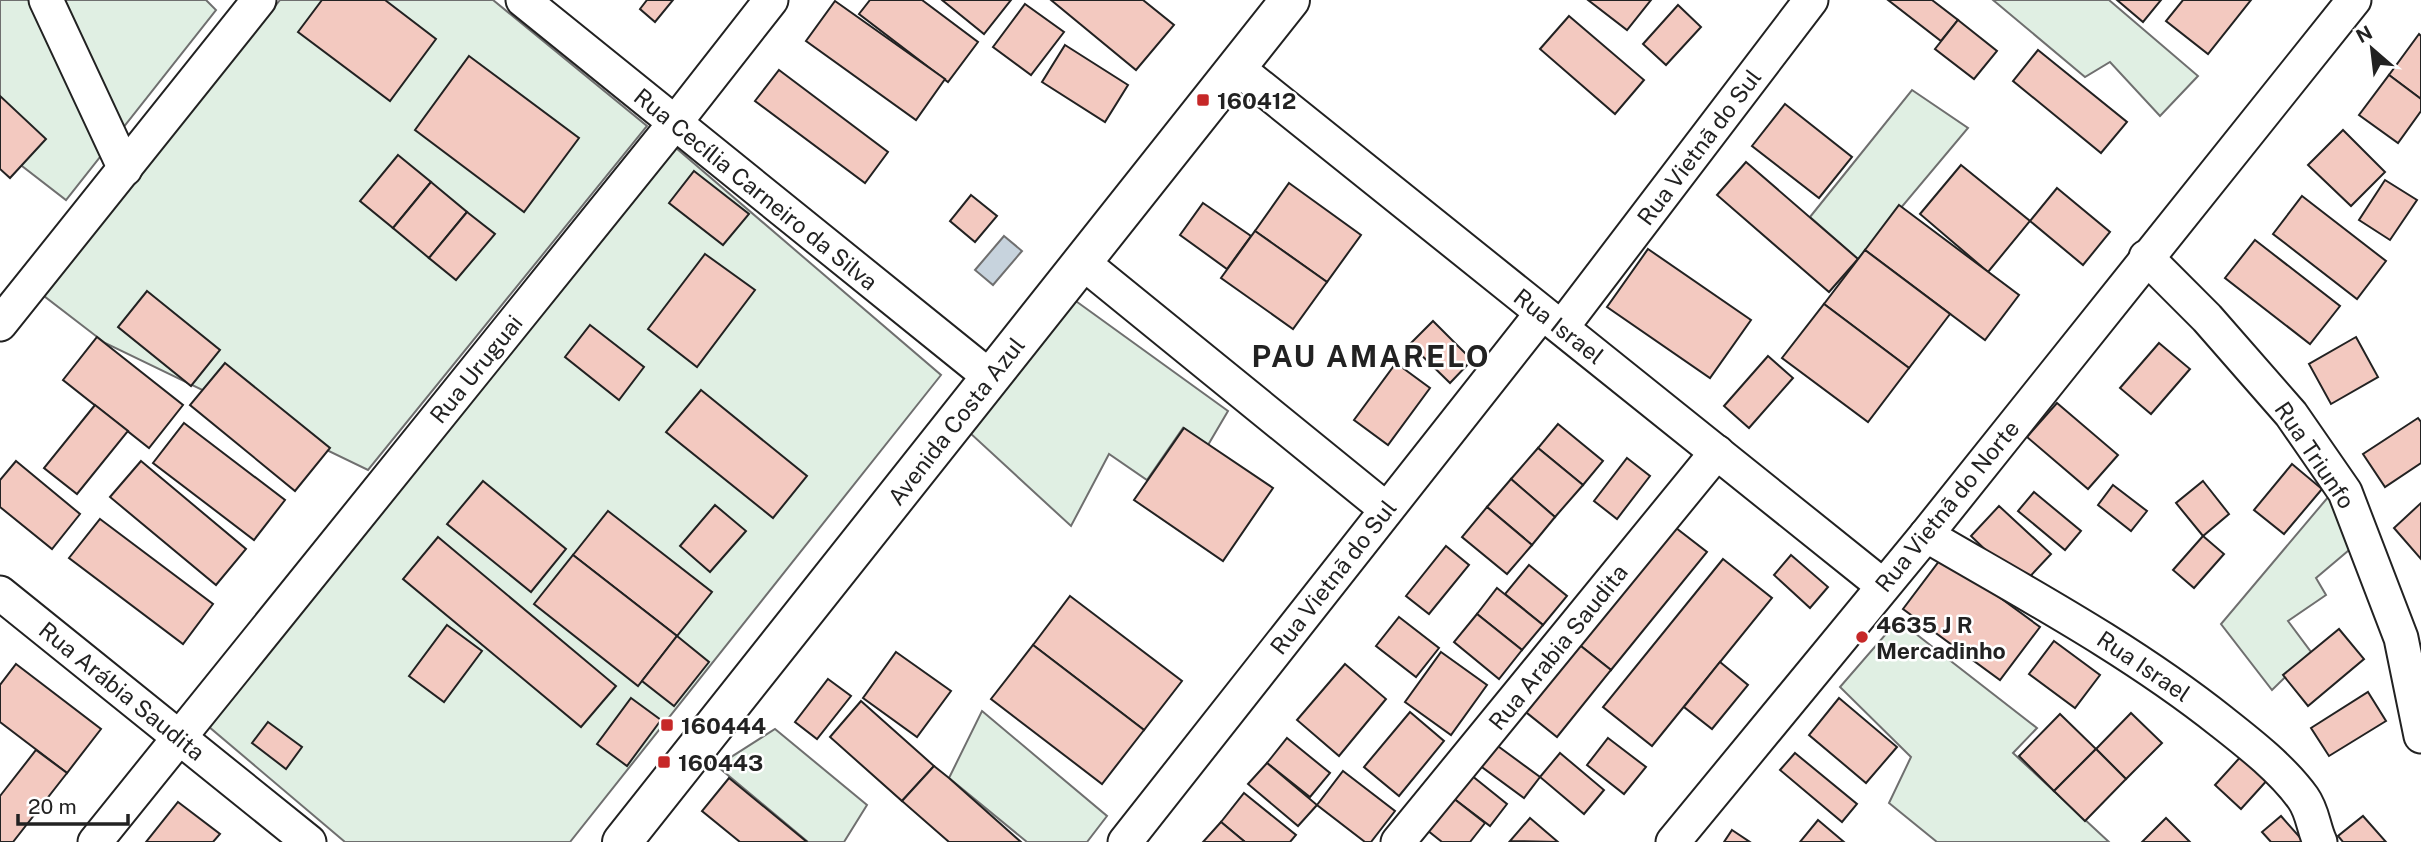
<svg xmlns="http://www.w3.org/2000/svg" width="2421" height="842" font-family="'Public Sans',sans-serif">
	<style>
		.green { fill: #e0efe3; stroke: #6f6f6f; stroke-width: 2 }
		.water { fill: #c7d3dd; stroke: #6f6f6f; stroke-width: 2 }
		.building { fill: #f3c9c0; stroke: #222; stroke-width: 2 }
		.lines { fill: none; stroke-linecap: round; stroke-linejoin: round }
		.street-casing { stroke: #222; stroke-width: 37 }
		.secondary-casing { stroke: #222; stroke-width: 42 }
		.street { stroke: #fff; stroke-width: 33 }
		.secondary { stroke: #fff; stroke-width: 38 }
		.poi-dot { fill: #c62828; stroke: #fff; stroke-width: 2.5 }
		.labels { text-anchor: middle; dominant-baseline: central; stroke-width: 5; stroke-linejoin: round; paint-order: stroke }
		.poi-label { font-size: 23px; font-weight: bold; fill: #222; stroke: #fff; text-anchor: start }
		.street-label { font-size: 23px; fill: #222; stroke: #fff }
		.district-label { font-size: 30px; font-weight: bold; letter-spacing: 2px; fill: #222; stroke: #fff }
	</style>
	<rect width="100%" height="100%" fill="#fff"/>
	<g class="green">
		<path d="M 0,0 L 206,0 L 216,10 L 66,200 L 0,149 Z"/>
		<path d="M 280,0 L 493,0 L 647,126 L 368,470 L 105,343 L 44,296 Z"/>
		<path d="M 1993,0 L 2109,0 L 2198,76 L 2160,116 L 2110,62 L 2085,77 Z"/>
		<path d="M 1912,90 L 1968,128 L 1858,259 L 1810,217 Z"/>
		<path d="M 676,148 L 941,375 L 570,842 L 345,842 L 208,726 Z"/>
		<path d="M 1073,299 L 1228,411 L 1208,445 L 1183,428 L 1147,480 L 1109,454 L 1071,526 L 970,433 Z"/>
		<path d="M 2329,496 L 2355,545 L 2316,578 L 2326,595 L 2288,621 L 2311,652 L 2272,690 L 2221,624 Z"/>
		<path d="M 1898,620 L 2037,728 L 2013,753 L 2109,842 L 1937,842 L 1889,803 L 1911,757 L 1840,687 Z"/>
		<path d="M 982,711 L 1107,816 L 1087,842 L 1027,842 L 949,778 Z"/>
		<path d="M 775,729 L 867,805 L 844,842 L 808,842 L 717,766 Z"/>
	</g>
	<path class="water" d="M 1004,236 L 1022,251 L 993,285 L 975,270 Z"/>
	<g class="building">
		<path d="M 322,0 L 385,0 L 436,39 L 390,101 L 298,32 Z"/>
		<path d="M 647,0 L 673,0 L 655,22 L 640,9 Z"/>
		<path d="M 870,0 L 922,0 L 978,42 L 948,82 L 859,14 Z"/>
		<path d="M 942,0 L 1011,0 L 984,34 Z"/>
		<path d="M 1051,0 L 1143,0 L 1174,25 L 1136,70 Z"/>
		<path d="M 1588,0 L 1651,0 L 1627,30 Z"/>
		<path d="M 1888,0 L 1932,0 L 1958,20 L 1941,41 Z"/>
		<path d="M 2117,0 L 2161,0 L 2143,22 Z"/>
		<path d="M 2183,0 L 2251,0 L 2208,54 L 2166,21 Z"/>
		<path d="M 835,1 L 945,79 L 916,120 L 806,41 Z"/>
		<path d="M 1025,4 L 1064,32 L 1031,75 L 993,47 Z"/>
		<path d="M 1678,5 L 1701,27 L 1666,65 L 1643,44 Z"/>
		<path d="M 1569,16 L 1644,80 L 1615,114 L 1540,49 Z"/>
		<path d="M 1958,20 L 1997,51 L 1974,79 L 1935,49 Z"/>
		<path d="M 2419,34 L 2421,36 L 2421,99 L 2389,75 Z"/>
		<path d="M 1065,45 L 1128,85 L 1105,122 L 1042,82 Z"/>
		<path d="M 2038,50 L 2127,122 L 2101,153 L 2013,81 Z"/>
		<path d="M 469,56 L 579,138 L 524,212 L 415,130 Z"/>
		<path d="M 779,70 L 888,152 L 865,183 L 755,101 Z"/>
		<path d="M 2389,75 L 2421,99 L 2421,111 L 2398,143 L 2359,115 Z"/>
		<path d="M 0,96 L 46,139 L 10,178 L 0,169 Z"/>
		<path d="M 1785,104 L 1852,157 L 1819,198 L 1752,146 Z"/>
		<path d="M 2343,130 L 2385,172 L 2351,206 L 2308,165 Z"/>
		<path d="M 398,155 L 431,182 L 393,228 L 360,201 Z"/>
		<path d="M 1746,162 L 1858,259 L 1829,292 L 1717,195 Z"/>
		<path d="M 1961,165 L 2030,221 L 1988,272 L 1920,214 Z"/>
		<path d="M 694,171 L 749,214 L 723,245 L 669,203 Z"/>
		<path d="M 2385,180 L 2417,200 L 2390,240 L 2359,220 Z"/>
		<path d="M 431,182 L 467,212 L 429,258 L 393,228 Z"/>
		<path d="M 1289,183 L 1361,235 L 1327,282 L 1255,231 Z"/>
		<path d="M 2057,188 L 2110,232 L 2083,265 L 2030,221 Z"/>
		<path d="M 971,195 L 997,216 L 975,242 L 950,221 Z"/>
		<path d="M 2302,196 L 2386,261 L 2357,299 L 2273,234 Z"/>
		<path d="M 1203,203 L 1251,236 L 1227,269 L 1180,235 Z"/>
		<path d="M 1899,205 L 2019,295 L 1985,340 L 1865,250 Z"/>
		<path d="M 467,212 L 495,234 L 456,280 L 429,258 Z"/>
		<path d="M 1255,231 L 1327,282 L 1293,329 L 1221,278 Z"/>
		<path d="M 2255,240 L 2340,306 L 2310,344 L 2225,278 Z"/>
		<path d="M 1648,249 L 1751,320 L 1710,378 L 1607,307 Z"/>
		<path d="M 1865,250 L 1950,314 L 1909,368 L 1824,304 Z"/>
		<path d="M 705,254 L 755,290 L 697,367 L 648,329 Z"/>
		<path d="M 147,291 L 220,350 L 191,386 L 118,327 Z"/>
		<path d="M 1824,304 L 1909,368 L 1868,422 L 1782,358 Z"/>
		<path d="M 1433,321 L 1472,360 L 1450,383 L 1410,344 Z"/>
		<path d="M 590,325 L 644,367 L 619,400 L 565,357 Z"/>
		<path d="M 97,337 L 183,405 L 149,448 L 63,380 Z"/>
		<path d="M 2356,337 L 2378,377 L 2331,404 L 2309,364 Z"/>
		<path d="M 2159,343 L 2190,369 L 2151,414 L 2120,388 Z"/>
		<path d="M 1768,356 L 1793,378 L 1749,428 L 1724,406 Z"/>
		<path d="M 225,363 L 330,448 L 295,491 L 190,405 Z"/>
		<path d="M 1396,363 L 1430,388 L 1388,445 L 1354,420 Z"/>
		<path d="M 701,390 L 807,476 L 773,518 L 666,432 Z"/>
		<path d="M 2057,403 L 2118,455 L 2088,489 L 2027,437 Z"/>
		<path d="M 95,405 L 128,431 L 77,494 L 44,468 Z"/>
		<path d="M 2418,418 L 2421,422 L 2421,463 L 2385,487 L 2363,454 Z"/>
		<path d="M 184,423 L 285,500 L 254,540 L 153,463 Z"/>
		<path d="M 1558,424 L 1603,461 L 1583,485 L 1538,448 Z"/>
		<path d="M 1184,428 L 1273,488 L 1223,561 L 1134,500 Z"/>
		<path d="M 1538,448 L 1583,485 L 1555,517 L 1511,479 Z"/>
		<path d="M 1627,458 L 1650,476 L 1617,519 L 1594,501 Z"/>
		<path d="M 16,461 L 80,514 L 52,549 L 0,507 L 0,480 Z"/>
		<path d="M 141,461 L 246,549 L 216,585 L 110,497 Z"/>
		<path d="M 2292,464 L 2322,489 L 2284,534 L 2254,510 Z"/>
		<path d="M 1511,479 L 1555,517 L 1532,545 L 1487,507 Z"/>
		<path d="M 483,481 L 566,549 L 531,592 L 447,524 Z"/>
		<path d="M 2203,481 L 2229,514 L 2203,536 L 2176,503 Z"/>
		<path d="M 2113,485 L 2147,511 L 2131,531 L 2098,505 Z"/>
		<path d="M 2034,492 L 2081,531 L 2065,550 L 2018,511 Z"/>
		<path d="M 2421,503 L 2421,559 L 2394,528 Z"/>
		<path d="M 715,505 L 746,531 L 710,572 L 680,546 Z"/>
		<path d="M 1999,506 L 2051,554 L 2022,585 L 1971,536 Z"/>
		<path d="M 1487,507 L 1532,545 L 1507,574 L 1462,537 Z"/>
		<path d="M 608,511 L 712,592 L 677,636 L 573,555 Z"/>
		<path d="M 100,519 L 213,604 L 183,644 L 69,558 Z"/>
		<path d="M 1667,521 L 1707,552 L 1611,670 L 1572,639 Z"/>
		<path d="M 2203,536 L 2224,554 L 2194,588 L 2173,570 Z"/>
		<path d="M 438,537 L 616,686 L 581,727 L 403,579 Z"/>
		<path d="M 1446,546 L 1469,565 L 1429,614 L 1406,596 Z"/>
		<path d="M 573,555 L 677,636 L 638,686 L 534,604 Z"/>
		<path d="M 1791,555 L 1828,587 L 1810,608 L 1774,575 Z"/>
		<path d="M 1943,556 L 2040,627 L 2000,680 L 1903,609 Z"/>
		<path d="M 1723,559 L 1772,598 L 1652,746 L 1603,707 Z"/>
		<path d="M 1529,565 L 1567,596 L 1543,625 L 1505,594 Z"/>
		<path d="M 1497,588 L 1543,625 L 1522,650 L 1477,614 Z"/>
		<path d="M 1070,596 L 1182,681 L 1144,730 L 1033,645 Z"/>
		<path d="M 1477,614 L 1522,650 L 1499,679 L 1454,642 Z"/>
		<path d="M 1399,617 L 1439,648 L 1416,677 L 1376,646 Z"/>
		<path d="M 447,625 L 482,651 L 444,702 L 409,676 Z"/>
		<path d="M 2339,629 L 2364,659 L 2308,706 L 2283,675 Z"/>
		<path d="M 677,636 L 709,662 L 674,706 L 642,681 Z"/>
		<path d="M 1572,639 L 1611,670 L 1557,737 L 1517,705 Z"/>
		<path d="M 2054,641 L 2100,675 L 2075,708 L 2029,674 Z"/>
		<path d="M 1033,645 L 1144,730 L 1102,784 L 991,699 Z"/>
		<path d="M 896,652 L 951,691 L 917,737 L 863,698 Z"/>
		<path d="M 1441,652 L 1487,685 L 1451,735 L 1405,702 Z"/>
		<path d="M 1720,662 L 1748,685 L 1712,729 L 1684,707 Z"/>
		<path d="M 16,664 L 101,729 L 67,773 L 0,722 L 0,685 Z"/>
		<path d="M 1345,664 L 1386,699 L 1339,756 L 1297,720 Z"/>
		<path d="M 828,679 L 851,696 L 817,739 L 795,722 Z"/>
		<path d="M 2368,692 L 2386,721 L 2329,756 L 2311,728 Z"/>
		<path d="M 631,698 L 661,720 L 627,766 L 597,744 Z"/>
		<path d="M 1839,698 L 1897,747 L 1866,783 L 1809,735 Z"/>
		<path d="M 861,701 L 934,766 L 902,801 L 830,737 Z"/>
		<path d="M 1410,712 L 1444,741 L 1399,796 L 1364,767 Z"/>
		<path d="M 2131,713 L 2162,743 L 2126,779 L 2096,749 Z"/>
		<path d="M 2060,714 L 2096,749 L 2054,791 L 2019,756 Z"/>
		<path d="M 268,722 L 302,747 L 286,769 L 252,743 Z"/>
		<path d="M 1287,738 L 1330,773 L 1310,797 L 1267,763 Z"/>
		<path d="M 1608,738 L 1646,767 L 1624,794 L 1587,765 Z"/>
		<path d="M 1491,741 L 1540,777 L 1524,798 L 1475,762 Z"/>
		<path d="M 2096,749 L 2126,779 L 2085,821 L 2054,791 Z"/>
		<path d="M 36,750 L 67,773 L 13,842 L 0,842 L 0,796 Z"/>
		<path d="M 1560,753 L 1604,790 L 1584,814 L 1540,777 Z"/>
		<path d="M 1795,753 L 1857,804 L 1842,822 L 1780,770 Z"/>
		<path d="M 2244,753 L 2270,777 L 2241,809 L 2215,785 Z"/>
		<path d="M 1267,763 L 1317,805 L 1298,826 L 1248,784 Z"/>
		<path d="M 934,766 L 949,778 L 1021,842 L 949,842 L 902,801 Z"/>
		<path d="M 1343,771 L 1395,811 L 1371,842 L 1365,842 L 1317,805 Z"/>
		<path d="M 1471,775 L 1507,804 L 1490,826 L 1453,798 Z"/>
		<path d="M 729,778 L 807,842 L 740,842 L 702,811 Z"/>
		<path d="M 1244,793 L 1296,835 L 1290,842 L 1245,842 L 1221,822 Z"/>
		<path d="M 1453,798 L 1485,823 L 1470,842 L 1442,842 L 1427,830 Z"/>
		<path d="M 178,802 L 220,834 L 213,842 L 146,842 Z"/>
		<path d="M 2281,816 L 2304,842 L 2271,842 L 2262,832 Z"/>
		<path d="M 2363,816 L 2386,842 L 2343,842 L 2338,836 Z"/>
		<path d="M 1530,818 L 1558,842 L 1510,841 Z"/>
		<path d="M 2166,818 L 2190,842 L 2142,842 Z"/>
		<path d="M 1818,820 L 1844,842 L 1800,842 Z"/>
		<path d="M 1221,822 L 1245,842 L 1203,842 Z"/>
		<path d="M 1732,830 L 1750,842 L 1724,842 Z"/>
	</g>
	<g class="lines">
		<g class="street-casing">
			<g id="street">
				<path d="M 46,0 L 125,169"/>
				<path d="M 523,0 L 990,377"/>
				<path d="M 1236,67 L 1882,585"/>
				<path d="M 2146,257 L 2207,318 L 2291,414 L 2345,492 L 2401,638 L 2421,736"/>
				<path d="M 1082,262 L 1386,509"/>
				<path d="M 0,324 L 259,0"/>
				<path d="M 1562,327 L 1811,0"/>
				<path d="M 1926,535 C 2027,594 2130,649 2222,722 C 2250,744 2282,769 2303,798 C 2313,812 2313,827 2320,842"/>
				<path d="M 0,593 L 309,842"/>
				<path d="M 95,842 L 674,124 L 771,0"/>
				<path d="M 1125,842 L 1542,313"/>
				<path d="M 1398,842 L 1717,452"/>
				<path d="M 1673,842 L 1926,535 L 2354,0"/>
			</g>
		</g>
		<g class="secondary-casing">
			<path id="secondary" d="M 622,842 L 1290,0"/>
		</g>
		<use href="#street" class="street"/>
		<use href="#secondary" class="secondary"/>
	</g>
	<g class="poi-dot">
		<rect x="1196" y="93" width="14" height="14" rx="3.5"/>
		<circle cx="1862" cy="637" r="7"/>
		<rect x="660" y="718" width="14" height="14" rx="3.5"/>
		<rect x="657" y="755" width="14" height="14" rx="3.5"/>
	</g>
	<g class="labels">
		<g class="poi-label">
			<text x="1217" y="100">160412</text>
			<text x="1876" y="624">4635 J R<tspan x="1876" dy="26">Mercadinho</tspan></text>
			<text x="681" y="725">160444</text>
			<text x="678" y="762">160443</text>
		</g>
		<g class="street-label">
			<text transform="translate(1699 147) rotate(-53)">Rua Vietnã do Sul</text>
			<text transform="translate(756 189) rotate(39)">Rua Cecília Carneiro da Silva</text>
			<text transform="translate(1559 326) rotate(38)">Rua Israel</text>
			<text transform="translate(476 369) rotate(-51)">Rua Uruguai</text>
			<text transform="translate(956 421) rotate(-52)">Avenida Costa Azul</text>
			<text transform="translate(2315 455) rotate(56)">Rua Triunfo</text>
			<text transform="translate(1947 506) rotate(-51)">Rua Vietnã do Norte</text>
			<text transform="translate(1333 577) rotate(-52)">Rua Vietnã do Sul</text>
			<text transform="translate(1558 647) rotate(-51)">Rua Arabia Saudita</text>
			<text transform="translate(2144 666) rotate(34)">Rua Israel</text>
			<text transform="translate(122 691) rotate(39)">Rua Arábia Saudita</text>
		</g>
		<g class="district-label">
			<text x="1371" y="356">PAU AMARELO</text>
		</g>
	</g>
	<g transform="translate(2372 49) rotate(332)" stroke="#ffffff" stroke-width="5" paint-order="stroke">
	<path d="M0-5L12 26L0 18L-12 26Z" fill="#222222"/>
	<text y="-10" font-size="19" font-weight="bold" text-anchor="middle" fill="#222222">N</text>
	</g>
	<path d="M18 814v10h110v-10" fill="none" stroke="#222222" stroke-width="3.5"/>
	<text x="28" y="814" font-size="21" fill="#222222" stroke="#ffffff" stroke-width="5" paint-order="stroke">20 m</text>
</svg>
